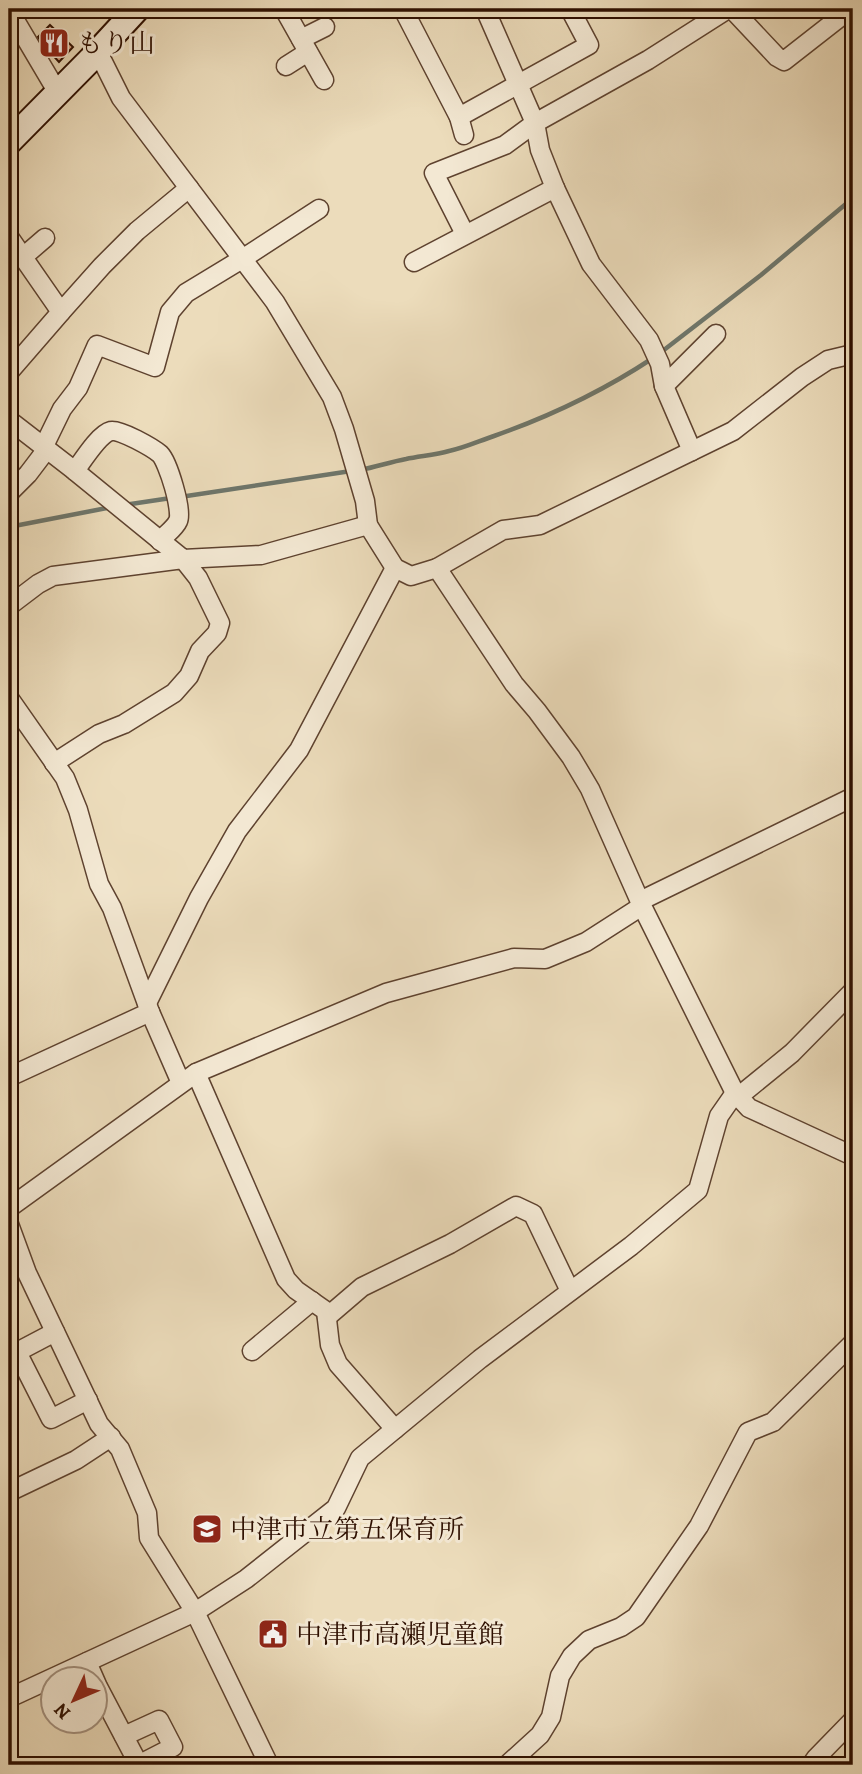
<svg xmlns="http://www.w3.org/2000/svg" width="862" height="1774" font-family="Alegreya,'Noto Serif JP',serif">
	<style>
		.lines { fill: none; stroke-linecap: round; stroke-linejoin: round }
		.stream { stroke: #6e766b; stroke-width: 4.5 }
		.building { fill: #dfa689; stroke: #2e0f00; stroke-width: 2 }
		.street-casing { stroke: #5e422f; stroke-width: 21 }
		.secondary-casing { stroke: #2e0f00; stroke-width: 28 }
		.street { stroke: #f3e8d3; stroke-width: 18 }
		.secondary { stroke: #f3e8d3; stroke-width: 24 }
		.labels { text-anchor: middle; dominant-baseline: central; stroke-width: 6; stroke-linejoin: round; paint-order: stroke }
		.poi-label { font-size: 26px; fill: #2e0f00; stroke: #f3e8d3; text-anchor: start }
	</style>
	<rect width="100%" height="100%" fill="#ecdcbb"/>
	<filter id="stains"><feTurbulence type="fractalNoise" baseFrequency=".00286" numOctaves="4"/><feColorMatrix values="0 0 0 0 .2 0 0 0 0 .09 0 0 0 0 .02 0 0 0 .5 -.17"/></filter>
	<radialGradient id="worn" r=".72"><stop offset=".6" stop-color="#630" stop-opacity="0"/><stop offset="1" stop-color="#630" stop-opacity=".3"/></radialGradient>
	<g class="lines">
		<g class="stream">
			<path d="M 660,353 L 761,275 L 853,198"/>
			<path d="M 360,470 C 376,467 390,462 406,459 C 420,456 435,455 449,451 C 464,448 479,441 494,436 C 551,416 603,391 653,358"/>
			<path d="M 180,497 L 351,471"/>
			<path d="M 124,505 L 171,498"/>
			<path d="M 9,527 L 112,507"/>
		</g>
	</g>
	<path class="building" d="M 50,25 L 73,47 L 59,62 L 50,52 L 48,54 L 38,37 Z"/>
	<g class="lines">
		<g class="street-casing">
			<g id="street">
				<path d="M 284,9 L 324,80"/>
				<path d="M 403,9 L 459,117 L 464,135"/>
				<path d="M 485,9 L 535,123 L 540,150 L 555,188 L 591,264 L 649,340 L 660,364 L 664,386"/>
				<path d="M 732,9 L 777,57 L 784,61 L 839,18 L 847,9"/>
				<path d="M 9,10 L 58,93"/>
				<path d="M 301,39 L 325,27"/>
				<path d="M 98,52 L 121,98 L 275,302 L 332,397 L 344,429 L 365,501 L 368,525 L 395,568 L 411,576 L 437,568 L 514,684 L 537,711 L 571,757 L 590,789 L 642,906 L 735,1093 L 749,1108 L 853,1156"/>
				<path d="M 286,66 L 308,52"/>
				<path d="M 459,117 L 589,45 L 570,9"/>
				<path d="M 465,234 L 434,173 L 505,145 L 535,123 L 648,60 L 728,9"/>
				<path d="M 9,237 L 61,312 L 9,372"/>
				<path d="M 23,257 L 45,238"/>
				<path d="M 414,262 L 555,188"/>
				<path d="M 61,312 L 102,266 L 137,231 L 189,188"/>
				<path d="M 9,420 L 75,471 L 183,559 L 261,555 L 368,525"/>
				<path d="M 44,446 L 62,409 L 78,388 L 97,345 L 155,367 L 170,312 L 186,293 L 242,259 L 319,209"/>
				<path d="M 692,451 L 664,386 L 716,334"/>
				<path d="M 75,471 C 83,460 99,434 111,431 C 120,429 153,448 160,454 C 168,462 183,511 178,521 C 175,528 165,535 160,541"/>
				<path d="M 9,493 L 28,474 L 47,449"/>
				<path d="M 437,568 L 503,530 L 540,525 L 733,431 L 802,377 L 828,360 L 853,354"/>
				<path d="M 9,606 L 38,584 L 53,576 L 183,559 L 198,578 L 220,623 L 217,633 L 200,651 L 189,676 L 174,693 L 124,724 L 99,734 L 54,763"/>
				<path d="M 9,698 L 65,778 L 78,810 L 99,884 L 112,908 L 150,1012 L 181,1083"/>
				<path d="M 640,901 L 853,797"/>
				<path d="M 147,1003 L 199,898 L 237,831 L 299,750 L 395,568"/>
				<path d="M 196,1073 L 286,1279 L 296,1290 L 326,1311 L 330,1345 L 338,1364 L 395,1429"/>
				<path d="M 9,1077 L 150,1012"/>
				<path d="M 738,1097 L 792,1053 L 853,991"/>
				<path d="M 9,1208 L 196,1073 L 386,993 L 514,958 L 545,959 L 586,942 L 642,906"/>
				<path d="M 9,1224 L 27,1273 L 99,1424 L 120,1449 L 147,1513 L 149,1538 L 195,1612 L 269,1765"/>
				<path d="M 327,1317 L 362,1287 L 450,1244 L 516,1206 L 533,1214 L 570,1291"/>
				<path d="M 55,1332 L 17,1352 L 51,1419 L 88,1400"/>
				<path d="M 252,1351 L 312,1301"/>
				<path d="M 9,1492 L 76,1460 L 111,1437"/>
				<path d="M 87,1662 L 98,1687 L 139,1765"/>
				<path d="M 9,1698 L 195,1612 L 246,1579 L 336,1508 L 360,1458 L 480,1359 L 631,1246 L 698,1190 L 719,1116 L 735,1093"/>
				<path d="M 124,1736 L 159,1720 L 173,1747 L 138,1765"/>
				<path d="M 507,1765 L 540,1735 L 551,1717 L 560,1676 L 572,1656 L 589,1640 L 621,1627 L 636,1617 L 699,1526 L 748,1432 L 773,1422 L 853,1343"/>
				<path d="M 811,1765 L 816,1758 L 853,1720"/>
			</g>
		</g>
		<g class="secondary-casing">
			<path id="secondary" d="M 9,142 L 91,59 L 137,9"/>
		</g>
		<use href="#street" class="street"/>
		<use href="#secondary" class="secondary"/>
	</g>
	<defs>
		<g id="restaurant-square" transform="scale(1.575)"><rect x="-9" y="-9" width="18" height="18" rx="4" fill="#8f2418" stroke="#f3e8d3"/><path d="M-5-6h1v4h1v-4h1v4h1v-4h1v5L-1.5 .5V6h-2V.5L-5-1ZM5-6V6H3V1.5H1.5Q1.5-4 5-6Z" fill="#fff"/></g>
		<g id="school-square" transform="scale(1.575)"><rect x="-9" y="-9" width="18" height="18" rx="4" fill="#8f2418" stroke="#f3e8d3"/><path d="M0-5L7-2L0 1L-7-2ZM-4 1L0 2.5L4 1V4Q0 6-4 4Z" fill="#fff"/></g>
		<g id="civic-square" transform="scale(1.575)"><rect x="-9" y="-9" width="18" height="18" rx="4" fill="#8f2418" stroke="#f3e8d3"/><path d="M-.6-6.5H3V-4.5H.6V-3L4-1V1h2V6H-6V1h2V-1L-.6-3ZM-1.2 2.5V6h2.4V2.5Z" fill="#fff"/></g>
	</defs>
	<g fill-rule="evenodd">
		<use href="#restaurant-square" x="54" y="43"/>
		<use href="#school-square" x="207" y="1529"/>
		<use href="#civic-square" x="273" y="1634"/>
	</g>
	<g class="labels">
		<g class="poi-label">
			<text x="77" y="43">もり山</text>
			<text x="230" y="1529">中津市立第五保育所</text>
			<text x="296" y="1634">中津市高瀬児童館</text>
		</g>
	</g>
	<rect width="862" height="1774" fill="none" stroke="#ecdcbb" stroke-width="35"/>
	<rect x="10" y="10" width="841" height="1753" fill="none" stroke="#2e0f00" stroke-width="3.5"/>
	<rect x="18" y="18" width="827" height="1739" fill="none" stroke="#2e0f00" stroke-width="2"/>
	<g transform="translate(74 1700) rotate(226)"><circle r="33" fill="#f3e8d3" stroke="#a4917f" stroke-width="2"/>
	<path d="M0-5L12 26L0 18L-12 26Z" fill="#8f2418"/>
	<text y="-10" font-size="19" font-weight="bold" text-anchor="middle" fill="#2e0f00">N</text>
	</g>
	<rect width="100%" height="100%" filter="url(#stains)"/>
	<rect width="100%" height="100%" fill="url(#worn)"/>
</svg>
